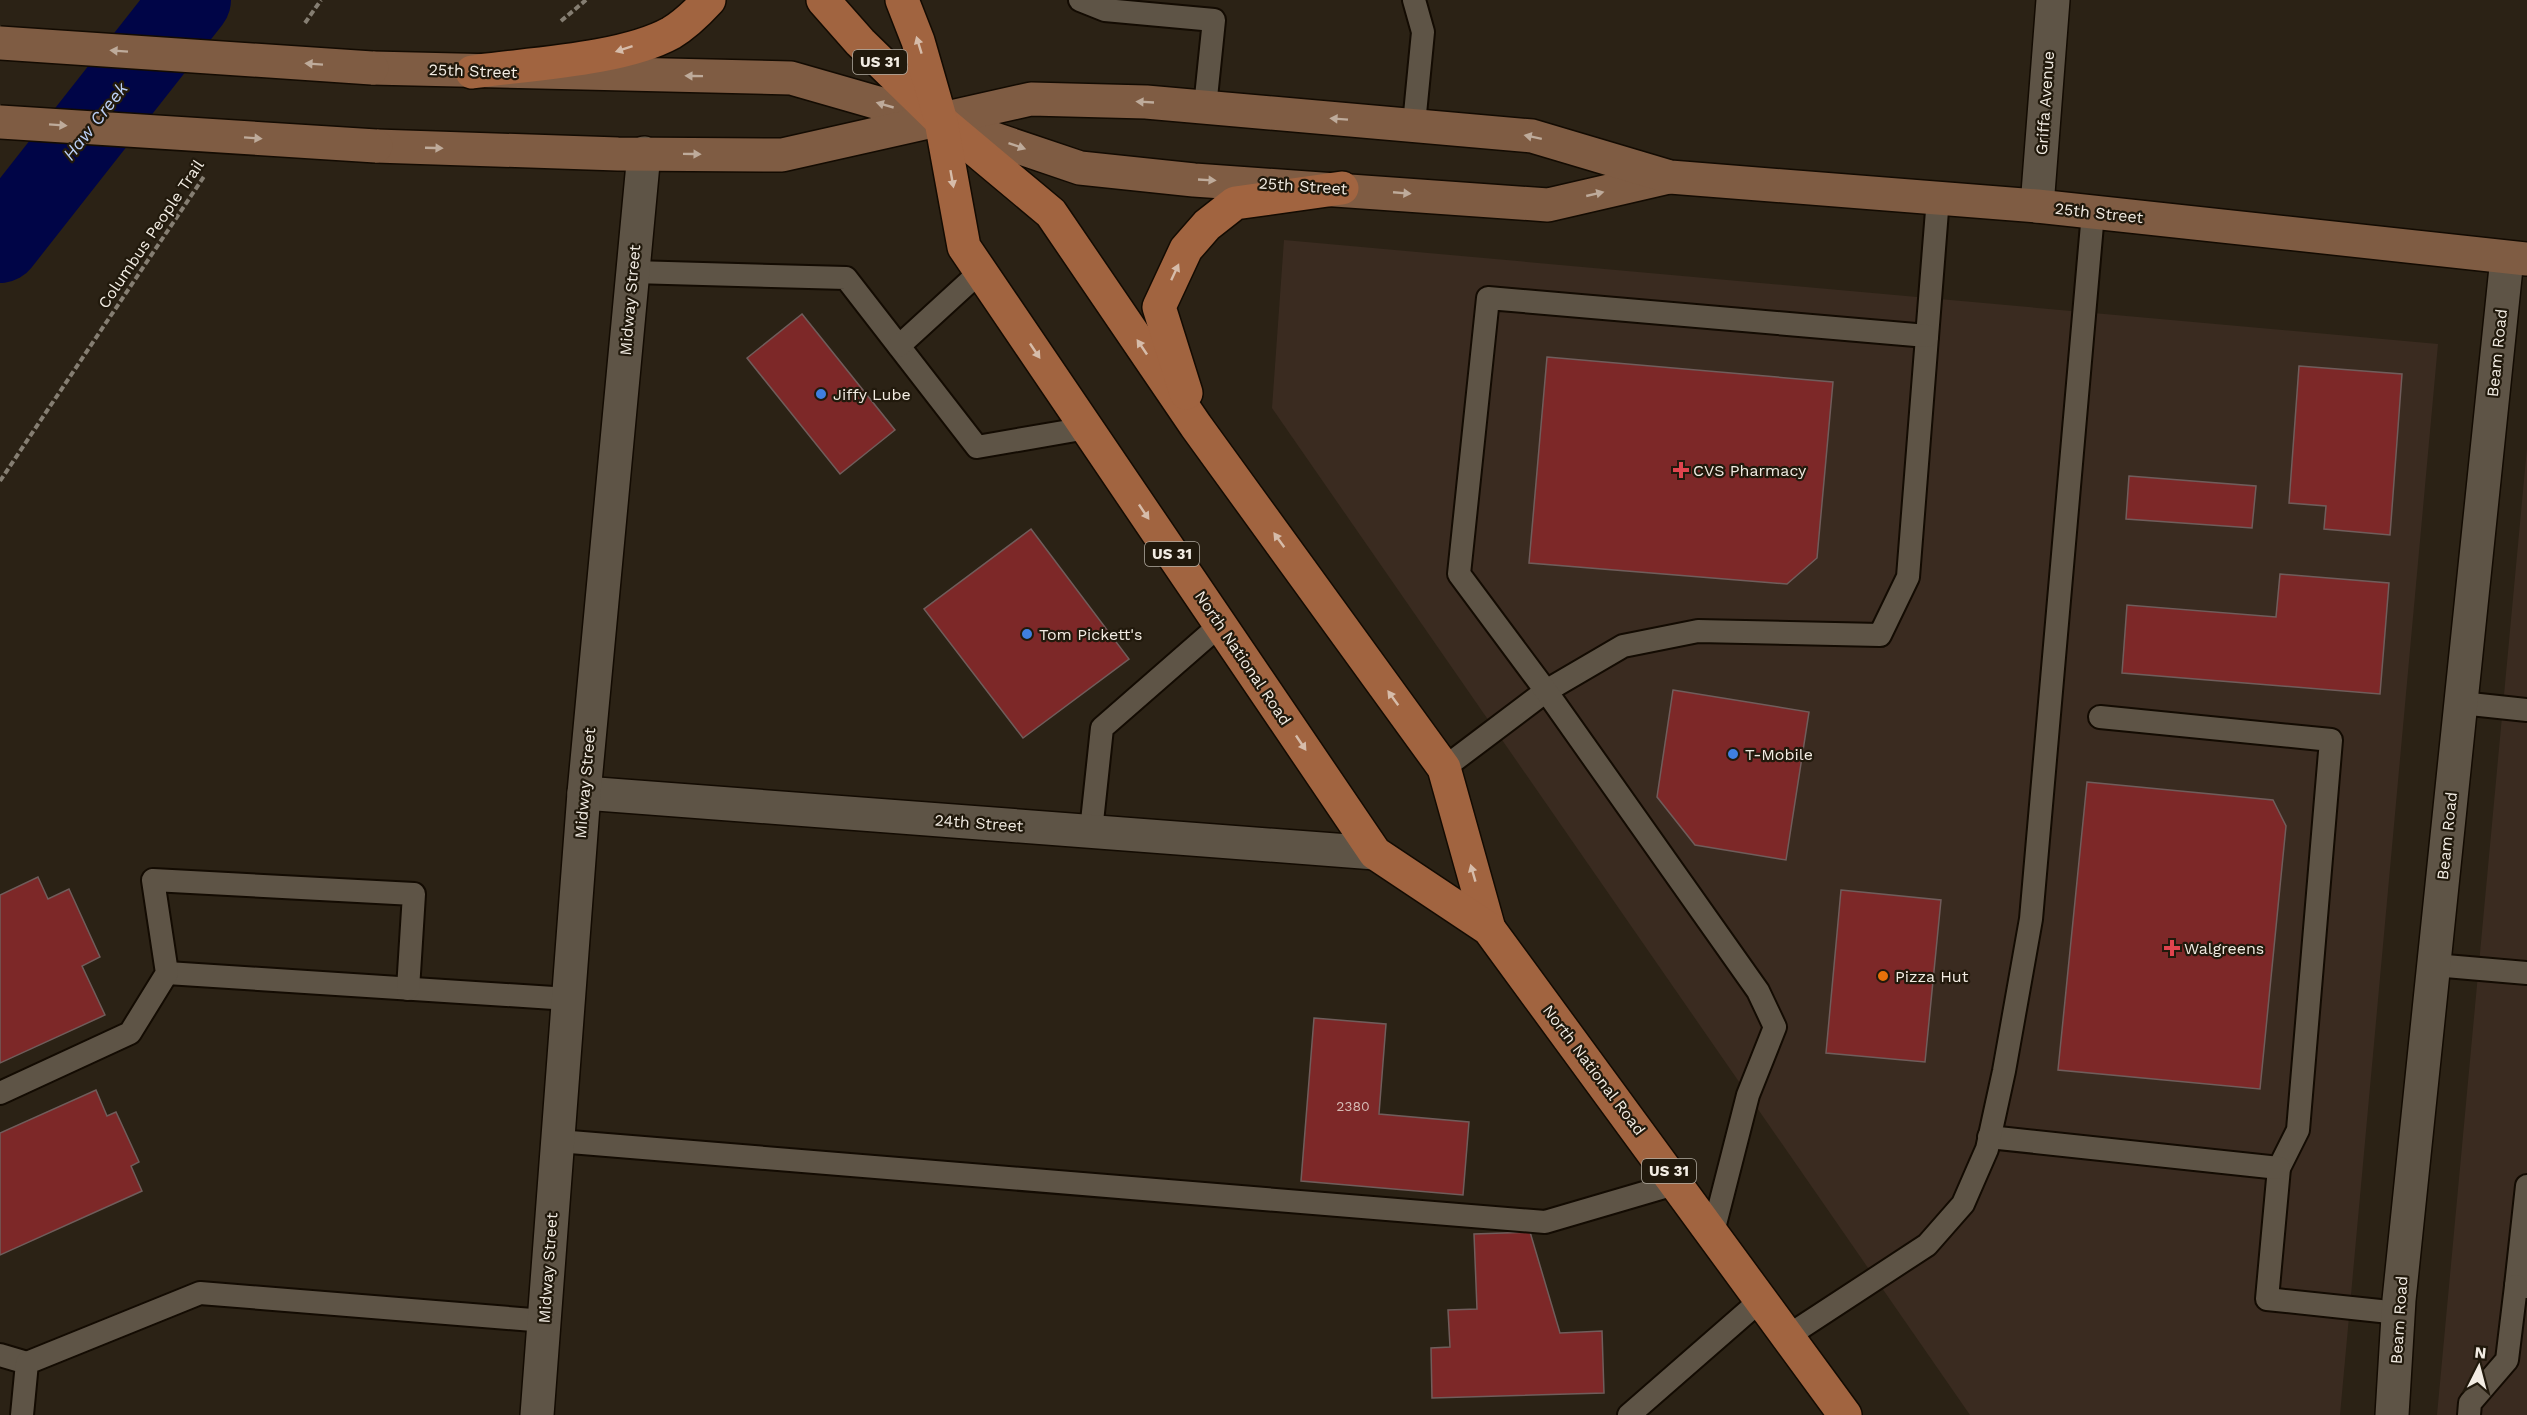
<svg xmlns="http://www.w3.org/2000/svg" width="2527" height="1415" font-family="'Work Sans',sans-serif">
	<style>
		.commercial { fill: #3a2b20 }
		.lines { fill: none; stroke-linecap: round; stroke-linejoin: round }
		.river { stroke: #000547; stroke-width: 80 }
		.building { fill: #7d2828; stroke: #705d5b; stroke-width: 1.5 }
		.service-casing { stroke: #130b02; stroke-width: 26 }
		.minor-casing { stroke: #130b02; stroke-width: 36 }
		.secondary-casing { stroke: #130b02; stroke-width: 36 }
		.primary-casing { stroke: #130b02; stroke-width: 36 }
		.path { stroke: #857e72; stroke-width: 4; stroke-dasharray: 6 3; stroke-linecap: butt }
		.service { stroke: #5e5446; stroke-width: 22 }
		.minor { stroke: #5e5446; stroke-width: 33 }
		.secondary { stroke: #7f5c43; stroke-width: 33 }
		.primary { stroke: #a16440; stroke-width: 33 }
		.secondary-bridge-casing { stroke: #130b02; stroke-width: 36; stroke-linecap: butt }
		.secondary-bridge { stroke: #7f5c43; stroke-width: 33 }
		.oneway { fill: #d6bcaa }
		.oneway2 { fill: #beab9b }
		.shop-dot { fill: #3f7fe0; stroke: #21190c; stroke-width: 2 }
		.health-dot { fill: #e0444e; stroke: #21190c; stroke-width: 2 }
		.food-dot { fill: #e8710a; stroke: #21190c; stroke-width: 2 }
		.labels { text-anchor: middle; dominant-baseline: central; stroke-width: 4.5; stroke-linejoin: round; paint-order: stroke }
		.number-label { font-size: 14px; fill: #d5bbb4 }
		.shield { fill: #21190c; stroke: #b3ada2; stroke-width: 1.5 }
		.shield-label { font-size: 15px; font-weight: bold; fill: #f2ece3 }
		.street-label { font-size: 16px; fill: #f2ece3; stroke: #21190c }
		.poi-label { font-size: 16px; fill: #f2ece3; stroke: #21190c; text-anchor: start }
		.water-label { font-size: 18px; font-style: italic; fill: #bbcff6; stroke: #21190c }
	</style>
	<rect width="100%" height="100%" fill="#2b2215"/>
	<g class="commercial">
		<path d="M 1284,240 L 2438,344 L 2340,1415 L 1970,1415 L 1272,408 Z"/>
		<path d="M 2527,448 L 2527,1415 L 2437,1415 Z"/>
	</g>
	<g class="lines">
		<path class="river" d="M 0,243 L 191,0"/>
	</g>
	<g class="building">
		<path d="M 802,314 L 895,430 L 840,474 L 747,358 Z"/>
		<path d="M 1547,357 L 1833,382 L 1817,558 L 1787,584 L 1529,563 Z"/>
		<path d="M 2299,366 L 2402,374 L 2390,535 L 2324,529 L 2326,506 L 2289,503 Z"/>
		<path d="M 2129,476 L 2256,486 L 2252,528 L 2126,519 Z"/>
		<path d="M 1031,529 L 1129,659 L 1023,738 L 924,609 Z"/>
		<path d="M 2280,574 L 2389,583 L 2380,694 L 2122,673 L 2127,605 L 2276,617 Z"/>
		<path d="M 1673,690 L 1809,712 L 1786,860 L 1695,845 L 1657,797 Z"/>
		<path d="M 2087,782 L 2273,800 L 2286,826 L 2260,1089 L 2058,1070 Z"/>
		<path d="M 38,877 L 48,899 L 69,889 L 100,957 L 82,966 L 105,1015 L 0,1063 L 0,895 Z"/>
		<path d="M 1841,890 L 1941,900 L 1925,1062 L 1826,1053 Z"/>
		<path d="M 1314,1018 L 1386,1024 L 1379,1114 L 1469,1122 L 1463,1195 L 1301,1181 Z"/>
		<path d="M 96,1090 L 107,1116 L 116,1112 L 139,1162 L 131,1166 L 142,1191 L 0,1255 L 0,1133 Z"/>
		<path d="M 1530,1232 L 1560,1333 L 1602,1331 L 1604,1393 L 1432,1398 L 1431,1348 L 1450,1347 L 1448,1310 L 1477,1309 L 1474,1234 Z"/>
	</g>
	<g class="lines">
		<g class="service-casing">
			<g id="service">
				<path d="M 1080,0 L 1105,10 L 1214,20 L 1205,107"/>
				<path d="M 1414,124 L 1423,32 L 1414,0"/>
				<path d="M 633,272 L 846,278 L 977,447 L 1087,428"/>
				<path d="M 899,346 L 981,271"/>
				<path d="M 2461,703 L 2527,710"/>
				<path d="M 2100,717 L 2331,740 L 2298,1130 L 2279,1168 L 2267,1299 L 2399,1313"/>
				<path d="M 1444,768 L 1546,691 L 1623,646 L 1698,631 L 1880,635 L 1908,577 L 1938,198"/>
				<path d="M 1091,831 L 1102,728 L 1220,625"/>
				<path d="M 2434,965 L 2527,973"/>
				<path d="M 167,973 L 569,999"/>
				<path d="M 0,1093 L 130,1033 L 167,973 L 153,880 L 414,894 L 408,989"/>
				<path d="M 1989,1137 L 2279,1168"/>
				<path d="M 558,1141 L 1545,1222 L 1678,1183"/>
				<path d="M 2527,1186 L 2516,1286 L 2527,1287"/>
				<path d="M 1713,1232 L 1748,1095 L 1775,1027 L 1758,991 L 1546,691 L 1459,574 L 1488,298 L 1927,336"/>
				<path d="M 1788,1336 L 1927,1245 L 1963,1204 L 1987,1149 L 2004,1071 L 2031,919 L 2093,213"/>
				<path d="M 0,1355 L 27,1363"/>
				<path d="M 22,1415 L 27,1363 L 200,1293 L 545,1321"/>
				<path d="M 1629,1415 L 1762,1299"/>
				<path d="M 2469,1415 L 2470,1403 L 2507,1360 L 2516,1286"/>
			</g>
		</g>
		<g class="minor-casing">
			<g id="minor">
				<path d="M 2037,206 L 2053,0"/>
				<path d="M 584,793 L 1375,853"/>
				<path d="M 537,1415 L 584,793 L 644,153"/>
				<path d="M 2392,1415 L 2399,1300 L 2507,258"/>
			</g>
		</g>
		<g class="secondary-casing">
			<g id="secondary">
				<path d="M 372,68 L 791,78 L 941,121 L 1080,168 L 1194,180 L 1548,205 L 1669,177"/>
				<path d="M 376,146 L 618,154 L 782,155 L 1031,99 L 1146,102 L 1532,136 L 1670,177 L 2037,206 L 2527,259"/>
			</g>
		</g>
		<g class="primary-casing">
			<g id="primary">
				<path d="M 823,0 L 860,42 L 941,121 L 1051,213 L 1196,426 L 1444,768 L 1489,929"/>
				<path d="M 902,0 L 918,41 L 941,121 L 964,247 L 1375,853 L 1489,929 L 1845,1415"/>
				<path d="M 472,72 C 528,64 622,60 671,33 C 686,24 697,13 709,0"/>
				<path d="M 1186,393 L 1159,307 L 1186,249 L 1207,225 L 1235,203 L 1342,188"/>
			</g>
		</g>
		<g class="path">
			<path d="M 561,21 L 586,0"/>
			<path d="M 305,23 L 321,0"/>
			<path d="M 0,481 L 205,175"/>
		</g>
		<use href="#service" class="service"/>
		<use href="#minor" class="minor"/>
		<use href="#secondary" class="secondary"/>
		<use href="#primary" class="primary"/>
		<g class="secondary-bridge-casing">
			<g id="secondary-bridge">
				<path d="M 0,43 L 372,68"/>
				<path d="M 0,122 L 376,146"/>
			</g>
		</g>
		<use href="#secondary-bridge" class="secondary-bridge"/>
	</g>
	<defs><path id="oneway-solid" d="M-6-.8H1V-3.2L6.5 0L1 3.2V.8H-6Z" transform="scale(1.5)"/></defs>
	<g class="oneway">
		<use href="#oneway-solid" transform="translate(919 45) rotate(-107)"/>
		<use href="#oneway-solid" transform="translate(624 49) rotate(162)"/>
		<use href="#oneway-solid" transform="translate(952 179) rotate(80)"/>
		<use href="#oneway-solid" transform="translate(1175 272) rotate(-65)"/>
		<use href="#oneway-solid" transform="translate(1142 347) rotate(-124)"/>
		<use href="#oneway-solid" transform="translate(1035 351) rotate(56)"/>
		<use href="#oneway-solid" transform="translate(1144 512) rotate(56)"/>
		<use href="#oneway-solid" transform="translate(1279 540) rotate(-126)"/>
		<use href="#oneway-solid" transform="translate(1393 698) rotate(-126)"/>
		<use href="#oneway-solid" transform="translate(1301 743) rotate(56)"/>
		<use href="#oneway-solid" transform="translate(1473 873) rotate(-106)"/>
	</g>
	<g class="oneway2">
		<use href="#oneway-solid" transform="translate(119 51) rotate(-176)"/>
		<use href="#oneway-solid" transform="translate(314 64) rotate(-176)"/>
		<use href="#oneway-solid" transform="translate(694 76) rotate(-179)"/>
		<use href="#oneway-solid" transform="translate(1145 102) rotate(-177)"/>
		<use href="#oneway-solid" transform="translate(885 105) rotate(-164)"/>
		<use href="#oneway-solid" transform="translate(1339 119) rotate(-176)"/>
		<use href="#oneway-solid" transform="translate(58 125) rotate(4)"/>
		<use href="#oneway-solid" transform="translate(1533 137) rotate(-168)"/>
		<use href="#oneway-solid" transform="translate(253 138) rotate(4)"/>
		<use href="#oneway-solid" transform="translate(1017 146) rotate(19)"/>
		<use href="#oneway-solid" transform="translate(434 148) rotate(2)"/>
		<use href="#oneway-solid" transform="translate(692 154) rotate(1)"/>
		<use href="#oneway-solid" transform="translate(1207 180) rotate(3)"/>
		<use href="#oneway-solid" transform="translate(1402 193) rotate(5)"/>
		<use href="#oneway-solid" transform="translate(1595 194) rotate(-13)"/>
	</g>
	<g class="shop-dot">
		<circle cx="821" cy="394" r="6"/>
		<circle cx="1027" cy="634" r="6"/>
		<circle cx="1733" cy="754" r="6"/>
	</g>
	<g class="health-dot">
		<path d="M1678 461h6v6h6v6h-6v6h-6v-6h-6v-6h6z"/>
		<path d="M2169 939h6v6h6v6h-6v6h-6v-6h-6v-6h6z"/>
	</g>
	<circle class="food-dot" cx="1883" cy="976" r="6"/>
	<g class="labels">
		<g class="number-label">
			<text x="1353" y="1106">2380</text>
		</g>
		<g class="shield">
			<rect x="853" y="50" width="54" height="24" rx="4.5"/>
			<rect x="1145" y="542" width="54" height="24" rx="4.5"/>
			<rect x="1642" y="1159" width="54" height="24" rx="4.5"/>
		</g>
		<g class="shield-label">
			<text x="880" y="62">US 31</text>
			<text x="1172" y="554">US 31</text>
			<text x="1669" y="1171">US 31</text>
		</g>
		<g class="street-label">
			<text transform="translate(473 71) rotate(2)">25th Street</text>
			<text transform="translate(2045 103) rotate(-86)">Griffa Avenue</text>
			<text transform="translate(1303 186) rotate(4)">25th Street</text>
			<text transform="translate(2099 213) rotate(6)">25th Street</text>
			<text transform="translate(151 234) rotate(-56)">Columbus People Trail</text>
			<text transform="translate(630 300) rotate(-85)">Midway Street</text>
			<text transform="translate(2497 353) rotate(-84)">Beam Road</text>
			<text transform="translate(1243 658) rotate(56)">North National Road</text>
			<text transform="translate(585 783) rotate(-85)">Midway Street</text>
			<text transform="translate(979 823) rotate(4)">24th Street</text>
			<text transform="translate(2447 836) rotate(-84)">Beam Road</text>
			<text transform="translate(1594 1070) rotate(53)">North National Road</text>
			<text transform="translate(548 1268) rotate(-86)">Midway Street</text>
			<text transform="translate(2399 1320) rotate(-86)">Beam Road</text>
		</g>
		<g class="poi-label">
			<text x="833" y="394">Jiffy Lube</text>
			<text x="1693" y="470">CVS Pharmacy</text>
			<text x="1039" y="634">Tom Pickett's</text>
			<text x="1745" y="754">T-Mobile</text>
			<text x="2184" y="948">Walgreens</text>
			<text x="1895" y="976">Pizza Hut</text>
		</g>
		<g class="water-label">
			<text transform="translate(95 121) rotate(-52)">Haw Creek</text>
		</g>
	</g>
	<g transform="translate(2479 1367) rotate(6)" stroke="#21190c" stroke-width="4.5" paint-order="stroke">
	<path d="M0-4.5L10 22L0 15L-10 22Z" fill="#f2ece3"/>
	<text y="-9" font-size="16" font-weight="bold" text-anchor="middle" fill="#f2ece3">N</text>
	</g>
</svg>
